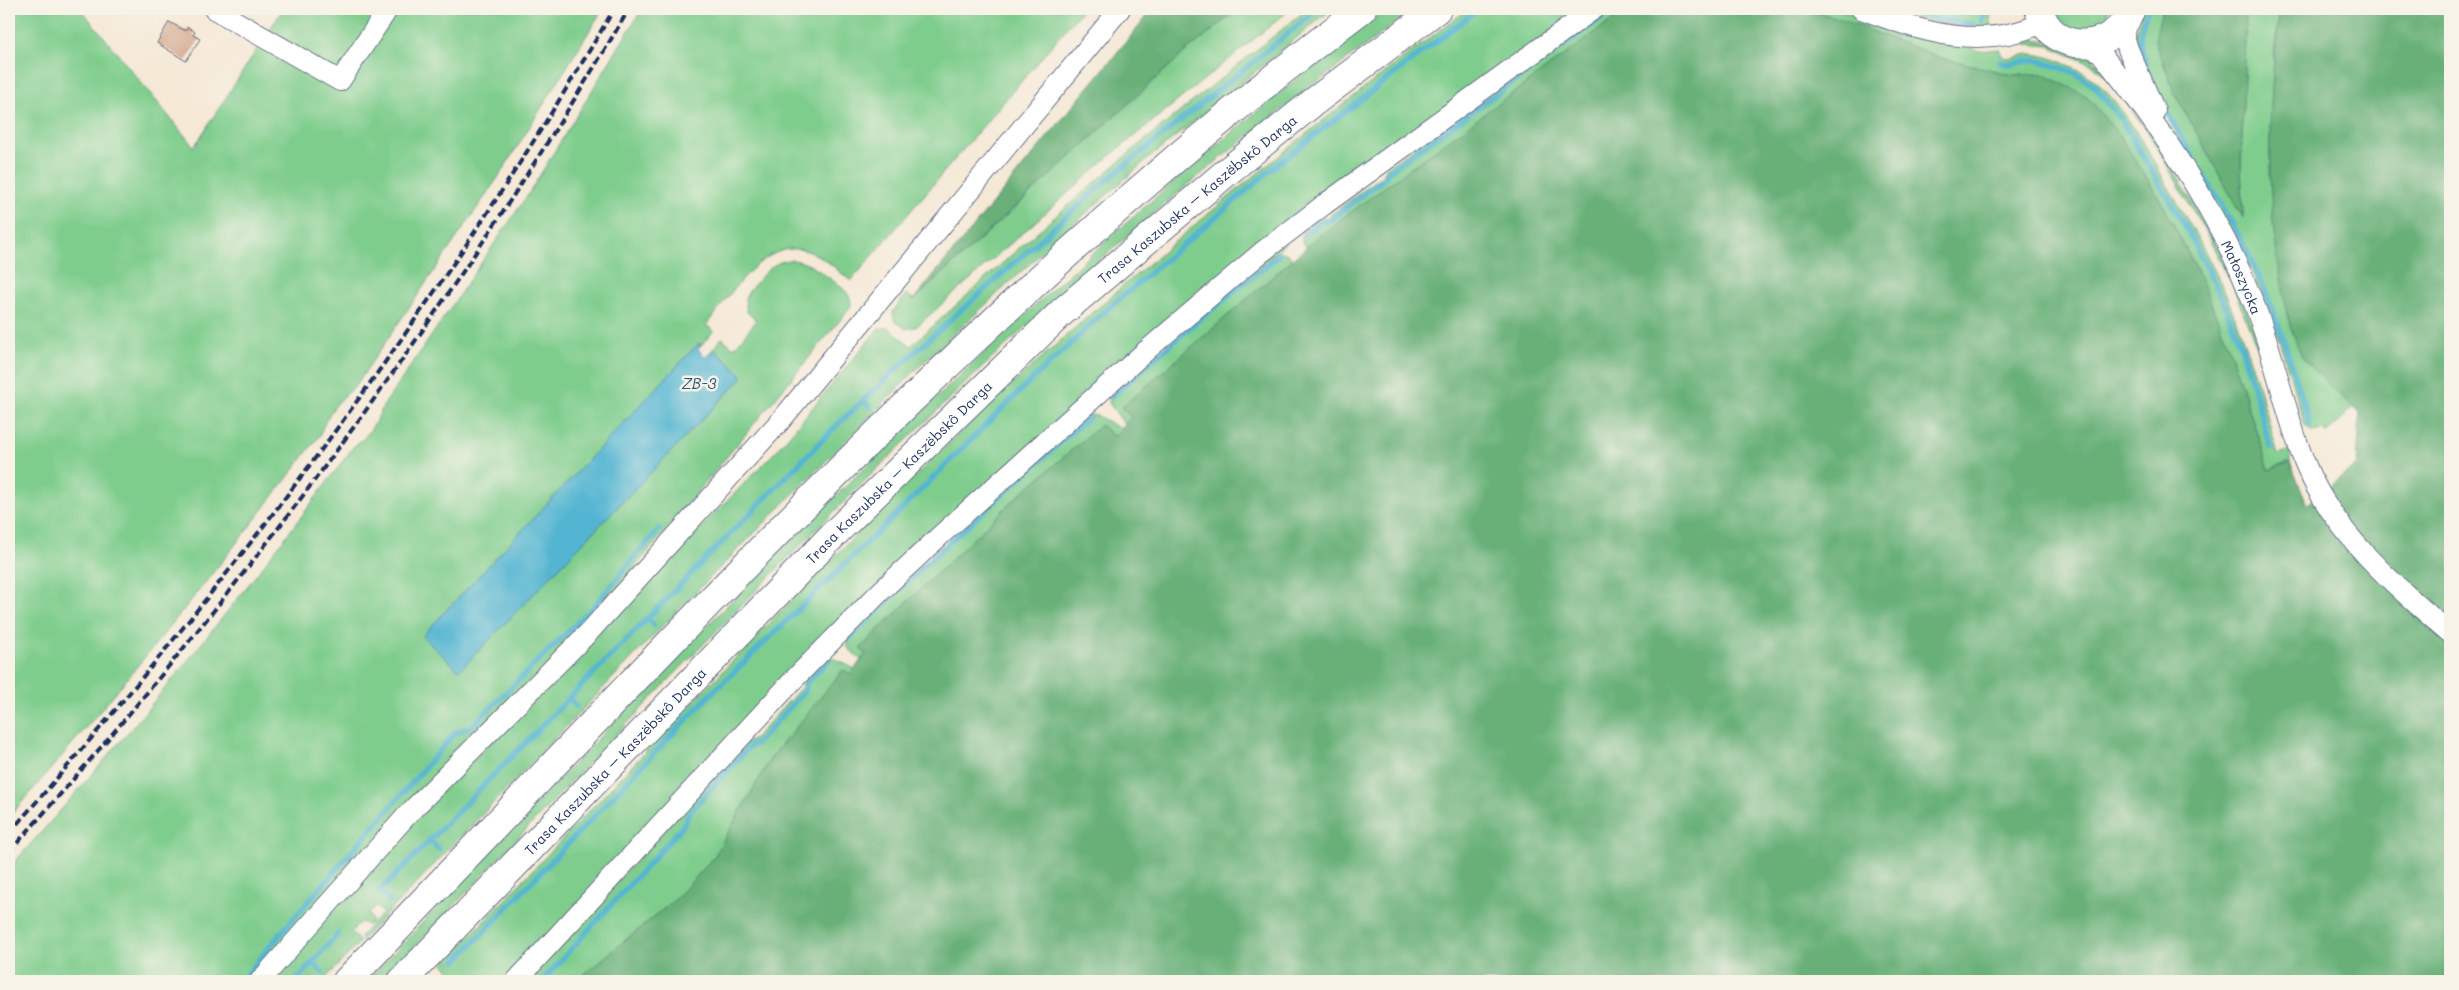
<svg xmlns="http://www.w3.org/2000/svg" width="2459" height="990" font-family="Mali,sans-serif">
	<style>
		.green { fill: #7fcd8d; stroke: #4d7e76 }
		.forest { fill: #67b078; stroke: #41706b }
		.water { fill: #53b5d2; stroke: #377298 }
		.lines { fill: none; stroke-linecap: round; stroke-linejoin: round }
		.stream { stroke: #53b5d2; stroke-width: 5.5 }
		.building { fill: #d1a489 }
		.street-casing { stroke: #677088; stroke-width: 22 }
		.secondary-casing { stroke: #677088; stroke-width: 30 }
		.highway-casing { stroke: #677088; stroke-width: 30 }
		.street { stroke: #fff; stroke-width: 20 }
		.secondary { stroke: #fff; stroke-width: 28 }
		.highway { stroke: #fff; stroke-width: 28 }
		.rail { stroke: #1b2f5e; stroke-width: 4; stroke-dasharray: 8 4; stroke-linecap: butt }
		.labels { text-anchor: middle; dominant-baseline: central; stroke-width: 5; stroke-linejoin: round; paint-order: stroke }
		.street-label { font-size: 14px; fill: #1b2f5e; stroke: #f7f3e8 }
		.water-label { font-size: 15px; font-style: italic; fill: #2c5781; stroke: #f7f3e8 }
	</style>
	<rect width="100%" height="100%" fill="#f7f3e8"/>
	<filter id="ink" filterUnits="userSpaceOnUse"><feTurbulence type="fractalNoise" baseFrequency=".02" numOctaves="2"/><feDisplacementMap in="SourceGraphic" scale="10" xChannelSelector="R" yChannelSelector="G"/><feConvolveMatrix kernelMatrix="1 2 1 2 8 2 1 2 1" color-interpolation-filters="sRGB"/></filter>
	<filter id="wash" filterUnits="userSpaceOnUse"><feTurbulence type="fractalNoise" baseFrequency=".0096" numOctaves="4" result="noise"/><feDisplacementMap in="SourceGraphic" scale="20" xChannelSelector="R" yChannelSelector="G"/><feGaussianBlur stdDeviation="1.12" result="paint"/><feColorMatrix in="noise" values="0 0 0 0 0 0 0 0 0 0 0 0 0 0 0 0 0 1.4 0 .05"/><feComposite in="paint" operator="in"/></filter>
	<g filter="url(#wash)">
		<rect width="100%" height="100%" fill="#f5e8d5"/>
		<g class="green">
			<path d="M 9,9 L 81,9 L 194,147 L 283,9 L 603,9 L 499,176 L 354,388 C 337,401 327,414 320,435 C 221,566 117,694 9,817 Z"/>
			<path d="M 642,9 L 1083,9 L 851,281 C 838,271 824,256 807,251 C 764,237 730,296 706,325 L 714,331 L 712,333 L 698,349 L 701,344 L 698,344 L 424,634 L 461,669 L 742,378 L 741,374 L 715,350 L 706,357 L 722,338 L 734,348 L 756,321 L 747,312 L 745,299 C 748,291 755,284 761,277 C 786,248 806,261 832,280 C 842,288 852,293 851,307 L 603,606 L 251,981 L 9,981 L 9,868 C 131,734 246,593 354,446 C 368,438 376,421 384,405 L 529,193 Z"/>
			<path d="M 1239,9 L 1291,9 L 1111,155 L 916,327 L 906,329 L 894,320 L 893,312 L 906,294 L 914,300 L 1185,52 Z"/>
			<path d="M 1307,9 L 1332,9 L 1143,163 L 1050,245 L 928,358 L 677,611 L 362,940 L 360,937 L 383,913 L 376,906 L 369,914 L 372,920 L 371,924 L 367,925 L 361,922 L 351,932 L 360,942 L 323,981 L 270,981 L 370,865 L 777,450 L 879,328 L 889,328 L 911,346 L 1037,232 L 1134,149 Z"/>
			<path d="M 1386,9 L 1414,9 C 1286,104 1160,203 1043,311 C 812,523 599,754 382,981 L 367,981 C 693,639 1009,297 1386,9 Z"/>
			<path d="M 1468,9 L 1583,9 L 1480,83 L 930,536 L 506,981 L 443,981 L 452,973 L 443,964 C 565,837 686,708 809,582 C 875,516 941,448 1011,385 C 1158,252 1310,127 1468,9 Z"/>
			<path d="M 1609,9 L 1635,9 L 1612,20 L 1307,248 L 1302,241 L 1302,232 L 1316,220 L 1326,218 L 1382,176 L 1387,167 Z"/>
			<path d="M 1804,9 L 1838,9 L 1925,41 L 1969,47 L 1979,51 L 1999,49 L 2002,56 C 2011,61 2021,54 2031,54 C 2044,54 2074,66 2084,73 C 2115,92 2140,138 2158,169 C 2181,210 2207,251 2226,295 C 2248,347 2263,401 2278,454 L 2290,450 L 2290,462 L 2269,470 L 2227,342 L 2196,268 L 2161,201 L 2119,135 L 2043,74 L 2013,75 L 1939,57 L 1838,18 Z"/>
			<path d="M 1881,9 L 1998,9 L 1990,17 L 1992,27 C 1953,30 1918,19 1881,9 Z"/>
			<path d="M 2050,9 L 2108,9 L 2108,20 L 2093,32 L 2065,28 Z"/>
			<path d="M 2143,9 L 2162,9 L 2155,40 L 2175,94 L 2243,216 L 2241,164 L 2246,9 L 2280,9 L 2274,52 L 2270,149 L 2302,356 L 2354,407 L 2328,432 L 2325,433 L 2325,430 L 2312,432 L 2305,426 L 2278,336 L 2252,272 L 2161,106 L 2135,42 L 2135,33 Z"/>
			<path d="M 2028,39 L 2041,40 L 2092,57 L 2160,144 L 2229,268 L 2250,318 L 2287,437 L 2280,425 L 2256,344 L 2231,282 L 2202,226 L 2148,132 L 2111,82 L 2093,65 L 2049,46 L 2026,44 L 2021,40 Z"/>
			<path d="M 1278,251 L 1288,254 L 1293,260 L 1121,408 L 1131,417 L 1125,425 L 1109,403 L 1110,393 Z"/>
			<path d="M 1087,414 L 1098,416 L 1121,429 L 1114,437 L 1101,426 L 1020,494 L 873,635 L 861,650 L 866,653 L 861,660 L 847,647 L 847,635 Z"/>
			<path d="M 829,656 L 855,669 L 851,675 L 843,671 L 771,758 L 714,857 L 678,897 L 576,981 L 525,981 L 744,743 L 753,740 L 801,688 L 804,679 Z"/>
		</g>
		<g class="forest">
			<path d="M 1153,9 L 1239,9 L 1185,52 L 913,300 Z"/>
			<path d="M 1635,9 L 1804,9 L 1838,18 L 1939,57 L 2013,75 L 2043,74 L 2087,96 L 2119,135 L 2138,164 L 2161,201 L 2196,268 L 2227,342 L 2269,470 L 2290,462 L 2307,505 L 2357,465 L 2360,413 C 2348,402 2306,366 2301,354 C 2291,332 2286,308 2282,285 C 2264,194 2268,100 2280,9 L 2450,9 L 2450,981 L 576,981 L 678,897 L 714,857 L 771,758 L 843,670 L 851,674 L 866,653 L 860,649 L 873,635 L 1020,494 L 1101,425 L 1114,437 L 1131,417 L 1121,408 L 1325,231 L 1612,20 Z"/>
			<path d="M 2162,9 L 2246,9 L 2241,164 L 2243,218 L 2175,94 L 2155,40 Z"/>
		</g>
		<path class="water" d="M 698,344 L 701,344 L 698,349 L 706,357 L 715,350 L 741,374 L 742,378 L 461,669 L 457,669 L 424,638 L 424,634 Z"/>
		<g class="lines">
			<g class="stream">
				<path d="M 1900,9 L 1940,20 L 1973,24"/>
				<path d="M 2148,9 C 2143,24 2137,36 2142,53 C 2157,108 2204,172 2232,223 C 2268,287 2290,355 2310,425"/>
				<path d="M 1982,21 L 1985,9"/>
				<path d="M 2000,62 L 2007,64 L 2037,60 L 2075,73 L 2094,86 L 2120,118 L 2185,226 L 2219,291 L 2242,349 L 2271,448"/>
				<path d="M 1304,234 L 1319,223 L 1329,221 L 1384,179 L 1389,171 L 1614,9"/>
				<path d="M 1111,397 L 1194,324 L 1279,255"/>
				<path d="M 863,401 L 870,407"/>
				<path d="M 647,619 L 654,625"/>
				<path d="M 849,639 L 936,554 L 1089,417"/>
				<path d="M 570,700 L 576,706"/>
				<path d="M 429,840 L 439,849"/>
				<path d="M 379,891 L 390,901"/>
				<path d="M 379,892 L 835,427 L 919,348 L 1106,181 L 1318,9"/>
				<path d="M 456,961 L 702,703 L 910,501 L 1019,392 L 1102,314 L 1280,162 L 1478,9"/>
				<path d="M 312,963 L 322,972"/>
				<path d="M 242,981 L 280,934 L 455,733 L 472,726 L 593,607 L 659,529"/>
				<path d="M 296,981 L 338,934"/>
				<path d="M 542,981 L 683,826 L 688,814 L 749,747 L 757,743 L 805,691 L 807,682 L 828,661"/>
			</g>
		</g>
		<g id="blocks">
			<path class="building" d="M 169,22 L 186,31 L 188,27 L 195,32 L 193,35 L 200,39 L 186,61 L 157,43 Z"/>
		</g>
	</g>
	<g filter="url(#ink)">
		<use href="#blocks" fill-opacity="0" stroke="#677088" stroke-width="1"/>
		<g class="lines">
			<g class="street-casing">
				<g id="street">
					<path d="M 214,9 L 340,81 L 388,9"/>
					<path d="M 1861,9 C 1922,32 1982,52 2044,22"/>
					<path d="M 2126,21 L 2125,39 L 2128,49 L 2155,111"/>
					<path id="s1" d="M 2084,44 L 2101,53 L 2107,61 C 2165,133 2218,213 2252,299 C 2274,352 2284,409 2304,461 C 2332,532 2394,585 2450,633"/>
					<path d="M 260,981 L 409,813 L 589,632 L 782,419 L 1120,9"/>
					<path d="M 516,981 L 797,676 L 881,591 L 943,533 L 1147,350 L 1262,252 L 1325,204 L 1594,9"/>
				</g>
			</g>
			<g class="secondary-casing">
				<path id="secondary" d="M 2039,9 C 2051,57 2117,53 2131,9"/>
			</g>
			<g class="highway-casing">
				<g id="highway">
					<path d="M 347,981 C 671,644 987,291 1362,9"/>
					<path id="s2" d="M 402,981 L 837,531 L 1062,312 L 1228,171 L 1311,104 L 1437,9"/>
				</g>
			</g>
			<use href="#street" class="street"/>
			<use href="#secondary" class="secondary"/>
			<use href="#highway" class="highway"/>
			<g class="rail">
				<path d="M 9,833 C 235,578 442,303 614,9"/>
				<path d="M 9,852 C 243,592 451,310 629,9"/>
			</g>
		</g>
	</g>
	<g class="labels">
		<g class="street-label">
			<text stroke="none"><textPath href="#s2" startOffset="1116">Trasa Kaszubska – Kaszëbskô Darga</textPath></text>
			<text stroke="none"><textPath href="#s1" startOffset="285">Małoszycka</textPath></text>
			<text stroke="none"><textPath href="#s2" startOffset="711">Trasa Kaszubska – Kaszëbskô Darga</textPath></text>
			<text stroke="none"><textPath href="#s2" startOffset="306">Trasa Kaszubska – Kaszëbskô Darga</textPath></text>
		</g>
		<g class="water-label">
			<text x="699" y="383">ZB-3</text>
		</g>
	</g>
	<rect width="2459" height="990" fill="none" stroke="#f7f3e8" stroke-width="30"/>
</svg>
